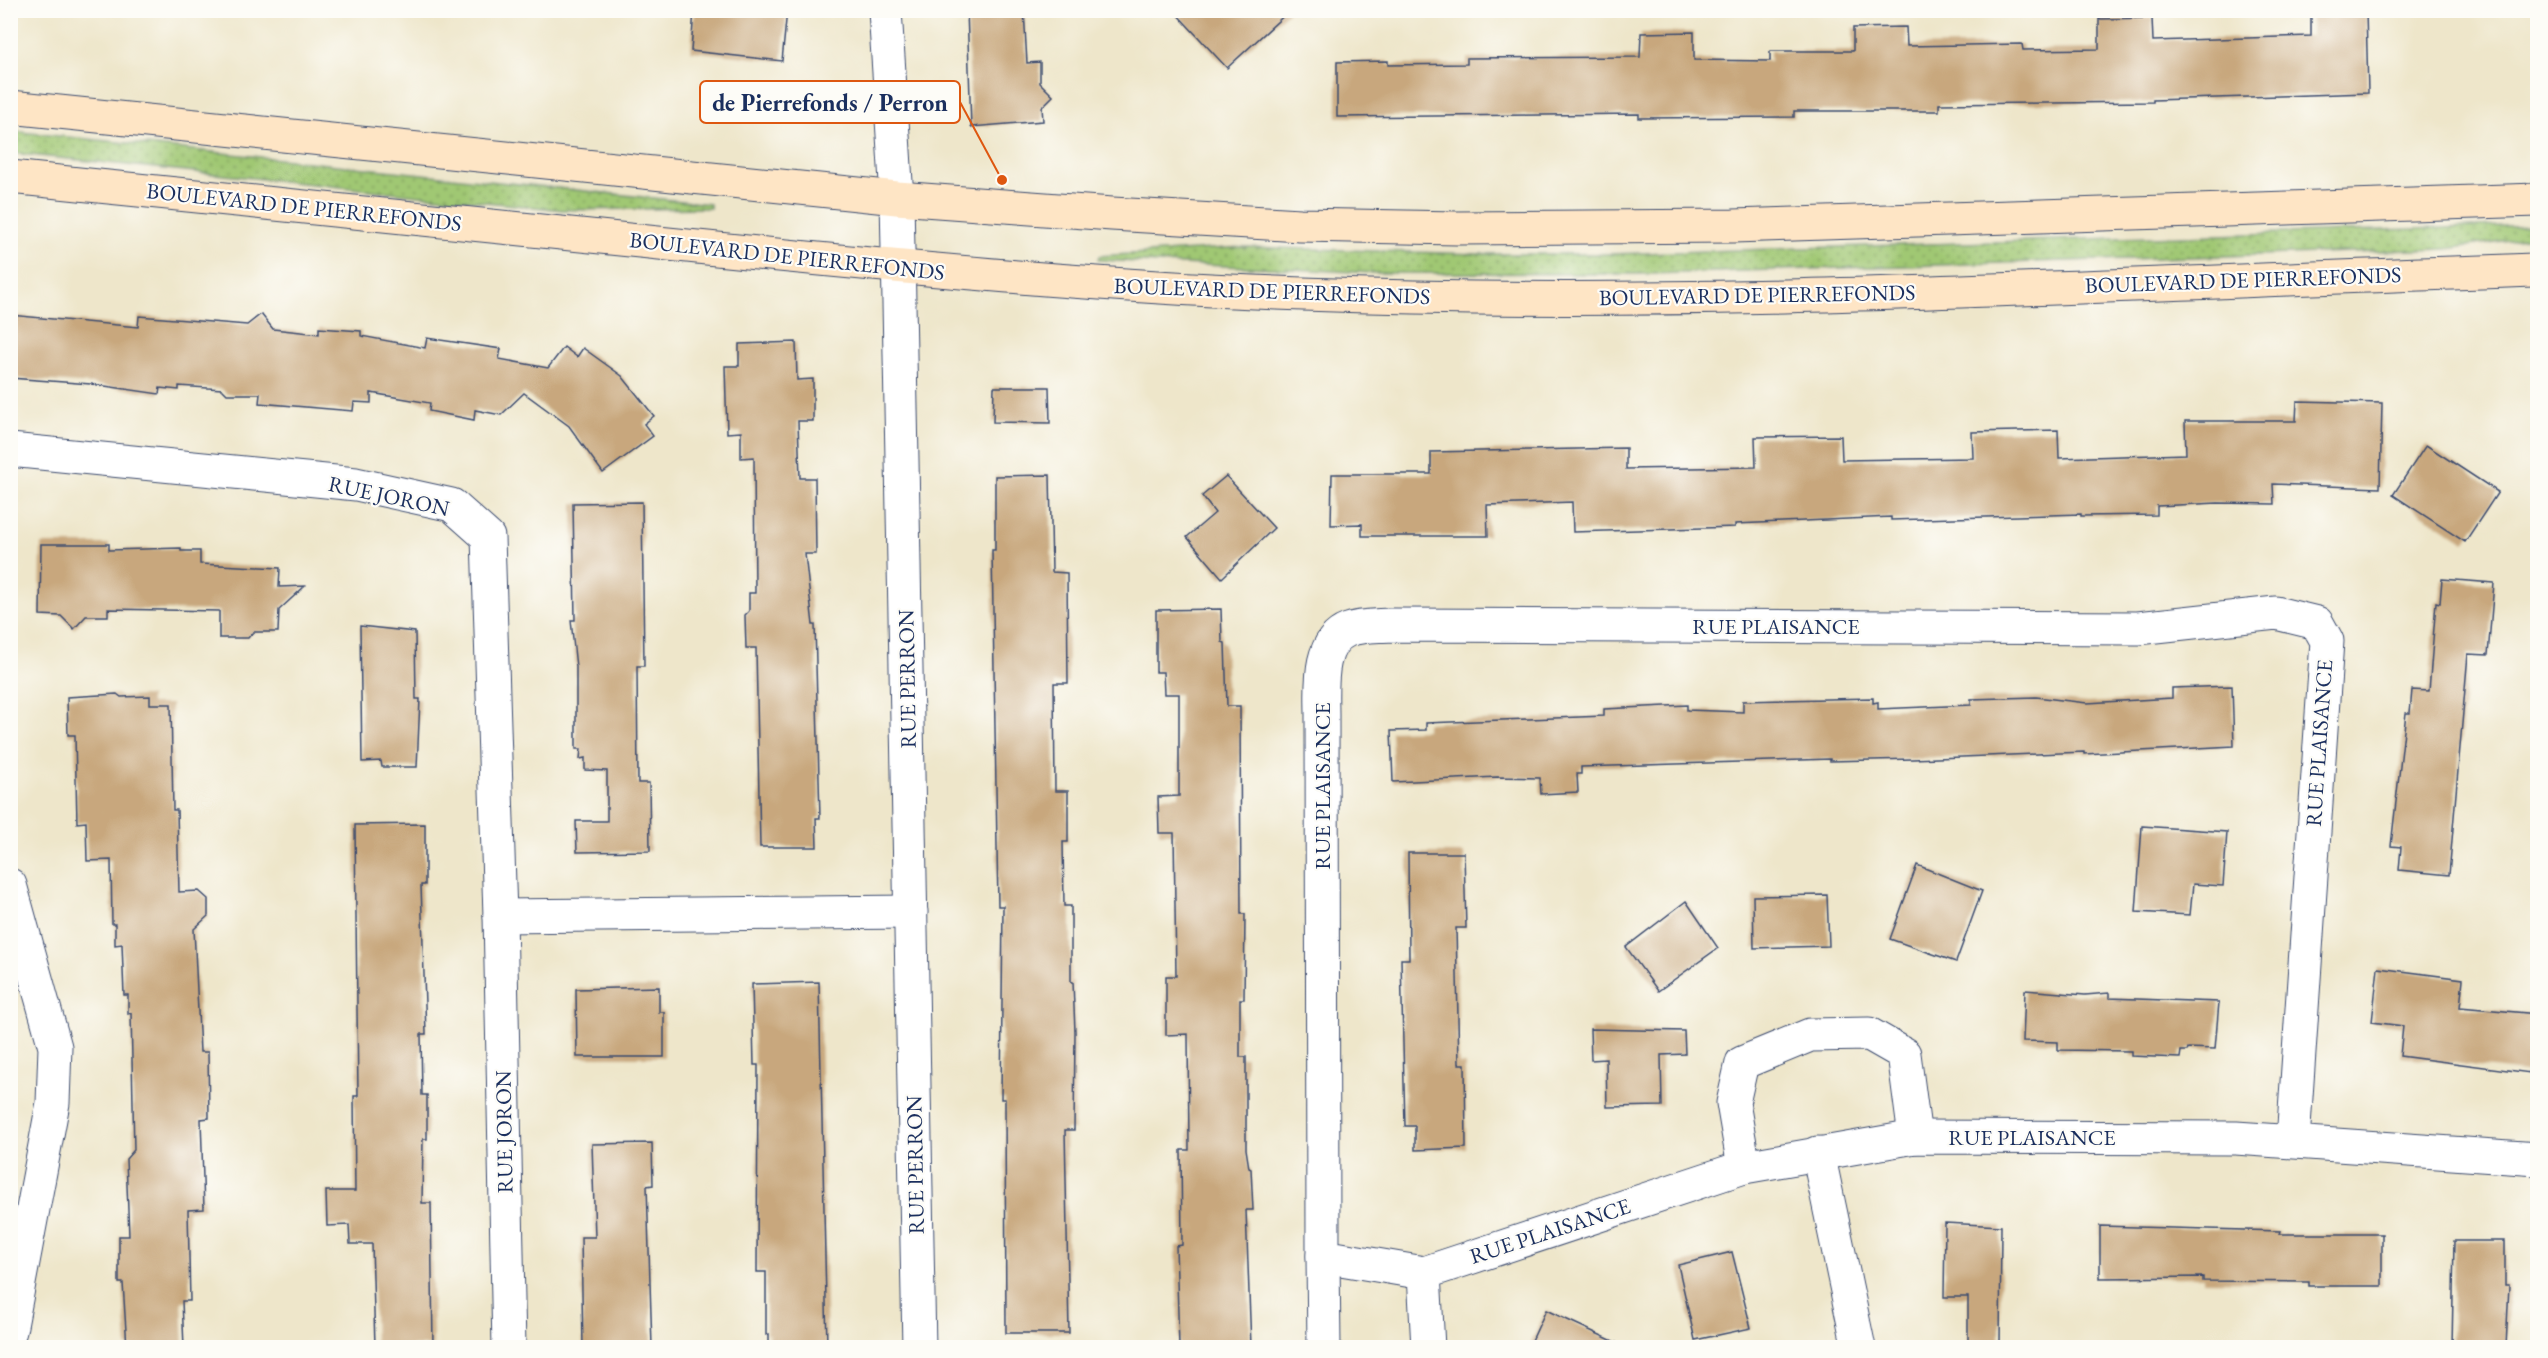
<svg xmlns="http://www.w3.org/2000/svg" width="2548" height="1358" font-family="'EB Garamond',serif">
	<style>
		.green { fill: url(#green-dots); stroke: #5e7c68; stroke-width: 1.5 }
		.building { fill: #c8a77d }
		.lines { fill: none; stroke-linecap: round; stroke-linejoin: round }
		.minor-casing { stroke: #3b4a6e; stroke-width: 35 }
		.tertiary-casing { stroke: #3b4a6e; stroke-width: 35 }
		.secondary-casing { stroke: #3b4a6e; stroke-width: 35 }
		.minor { stroke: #fff; stroke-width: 33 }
		.tertiary { stroke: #fff; stroke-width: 33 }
		.secondary { stroke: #fee5c5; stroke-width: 33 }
		.labels { text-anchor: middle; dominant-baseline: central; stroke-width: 4.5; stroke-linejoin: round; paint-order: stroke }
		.street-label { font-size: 22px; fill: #1b2f5e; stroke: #fdfcf7 }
		.leader { fill: none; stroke: #de5710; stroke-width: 2 }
		.callout-dot { fill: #de5710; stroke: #fdfcf7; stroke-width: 2 }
		.callout { fill: #fdfcf7; stroke: #de5710; stroke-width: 2 }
		.callout-label { font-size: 24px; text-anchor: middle; font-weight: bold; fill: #1b2f5e }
	</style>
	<defs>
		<pattern id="green-dots" width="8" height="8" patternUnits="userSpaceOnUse" patternTransform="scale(1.5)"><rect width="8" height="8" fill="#a0c873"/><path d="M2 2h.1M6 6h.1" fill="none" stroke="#82a362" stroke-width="1.8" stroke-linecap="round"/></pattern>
	</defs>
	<rect width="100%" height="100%" fill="#fdfcf7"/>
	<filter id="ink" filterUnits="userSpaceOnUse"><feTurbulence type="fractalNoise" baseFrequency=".0167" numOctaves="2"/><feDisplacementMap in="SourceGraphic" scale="12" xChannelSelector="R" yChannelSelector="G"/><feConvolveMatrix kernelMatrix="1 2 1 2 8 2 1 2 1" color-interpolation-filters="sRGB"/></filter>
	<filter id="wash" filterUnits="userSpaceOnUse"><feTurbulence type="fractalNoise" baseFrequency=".008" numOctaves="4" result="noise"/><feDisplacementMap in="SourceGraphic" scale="24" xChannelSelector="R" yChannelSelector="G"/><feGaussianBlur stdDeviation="1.35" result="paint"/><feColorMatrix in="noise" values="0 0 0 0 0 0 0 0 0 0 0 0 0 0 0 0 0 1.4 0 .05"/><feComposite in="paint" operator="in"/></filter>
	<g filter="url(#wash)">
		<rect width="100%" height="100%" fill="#eee6ca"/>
		<g class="green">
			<path d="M 11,131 L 710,204 L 710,208 L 563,210 L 11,153 Z"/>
			<path d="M 2538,225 L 2537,236 L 2446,249 L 1649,274 L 1376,273 L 1098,260 L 1099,256 L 1244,247 L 1477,254 L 1610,254 Z"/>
		</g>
		<g id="blocks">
			<g class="building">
				<path d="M 694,10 L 787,10 L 782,61 L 691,51 Z"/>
				<path d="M 967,10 L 1024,10 L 1027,63 L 1040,62 L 1040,83 L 1053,96 L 1042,107 L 1043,121 L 971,127 Z"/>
				<path d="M 1173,10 L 1290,10 L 1227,68 Z"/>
				<path d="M 2311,10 L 2366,10 L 2368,93 L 2153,100 L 2153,102 L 1939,104 L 1939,111 L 1794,111 L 1794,117 L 1639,118 L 1639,114 L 1337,117 L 1337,62 L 1388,61 L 1388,65 L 1467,64 L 1467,58 L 1640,57 L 1641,33 L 1694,32 L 1694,60 L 1770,61 L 1770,51 L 1853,51 L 1853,28 L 1906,27 L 1907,46 L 2022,44 L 2023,50 L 2099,49 L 2099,19 L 2152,18 L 2153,41 L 2311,36 Z"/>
				<path d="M 261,314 L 273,329 L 319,334 L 319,328 L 361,331 L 361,336 L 425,348 L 427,338 L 501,349 L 499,359 L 548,368 L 564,347 L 577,357 L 583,348 L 622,376 L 654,416 L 644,424 L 653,436 L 603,473 L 569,426 L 524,393 L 501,415 L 475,410 L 474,420 L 429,411 L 430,403 L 371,393 L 371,403 L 354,402 L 353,411 L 259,403 L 260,394 L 227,394 L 222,389 L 179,386 L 179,390 L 160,388 L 159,394 L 91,384 L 10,378 L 10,315 L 138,327 L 139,316 L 247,325 Z"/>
				<path d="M 796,342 L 797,380 L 813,379 L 813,421 L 798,421 L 800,478 L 815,478 L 816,554 L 805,554 L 813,625 L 815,625 L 820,818 L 816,818 L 817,847 L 760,847 L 756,648 L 746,648 L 745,615 L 749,611 L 749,593 L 755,593 L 754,457 L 741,458 L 741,432 L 727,433 L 725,366 L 739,366 L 739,344 Z"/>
				<path d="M 994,387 L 1049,387 L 1050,423 L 993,422 Z"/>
				<path d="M 2297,401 L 2382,403 L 2380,488 L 2273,484 L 2274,504 L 2218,503 L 2157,506 L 2157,515 L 2081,516 L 2081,514 L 1891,520 L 1891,517 L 1735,524 L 1735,527 L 1573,532 L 1572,502 L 1487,505 L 1488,536 L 1362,536 L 1362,524 L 1331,525 L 1332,474 L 1431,474 L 1431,452 L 1626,448 L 1626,469 L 1756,467 L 1755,437 L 1841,436 L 1842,460 L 1973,458 L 1972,432 L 2058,430 L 2059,458 L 2186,454 L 2185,421 L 2296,421 Z"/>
				<path d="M 2426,445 L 2498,492 L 2465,542 L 2393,495 Z"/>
				<path d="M 1050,475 L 1052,572 L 1067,573 L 1068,683 L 1054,683 L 1055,791 L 1068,791 L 1068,842 L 1063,842 L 1064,906 L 1071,906 L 1071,982 L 1073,982 L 1075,1032 L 1074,1130 L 1065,1130 L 1069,1333 L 1006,1333 L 1005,1099 L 1001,1099 L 1003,906 L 998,906 L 992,550 L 995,550 L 995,476 Z"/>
				<path d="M 1226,476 L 1274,528 L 1222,578 L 1187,537 L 1215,513 L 1202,496 Z"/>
				<path d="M 642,502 L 644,666 L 637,666 L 638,783 L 649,783 L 650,851 L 577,852 L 576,821 L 607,821 L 607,771 L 585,770 L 585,758 L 580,759 L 581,749 L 576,749 L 576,667 L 571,620 L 575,620 L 573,503 Z"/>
				<path d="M 41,544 L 109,544 L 109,550 L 181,548 L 181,551 L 200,551 L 200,564 L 280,568 L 279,587 L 305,586 L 279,610 L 278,632 L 253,632 L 248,638 L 219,638 L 219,611 L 108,609 L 108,616 L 86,616 L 74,629 L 61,616 L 40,615 Z"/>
				<path d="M 2442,579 L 2494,583 L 2488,655 L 2468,654 L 2449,875 L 2399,870 L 2401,847 L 2391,846 L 2406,713 L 2410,713 L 2412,690 L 2429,691 L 2436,602 L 2440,603 Z"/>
				<path d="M 1221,609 L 1222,642 L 1225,643 L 1227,706 L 1240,706 L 1241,914 L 1245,914 L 1244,999 L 1240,999 L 1240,1057 L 1246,1057 L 1246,1149 L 1249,1168 L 1251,1169 L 1253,1210 L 1246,1210 L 1251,1347 L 1179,1347 L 1176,1246 L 1182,1245 L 1181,1150 L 1189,1150 L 1188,1034 L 1166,1035 L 1166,976 L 1176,976 L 1174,833 L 1159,833 L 1158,797 L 1179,796 L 1179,694 L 1164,694 L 1163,672 L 1156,672 L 1156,610 Z"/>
				<path d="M 360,626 L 415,632 L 416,699 L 420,699 L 417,767 L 382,767 L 381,761 L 362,762 Z"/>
				<path d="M 2232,686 L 2234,746 L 2084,754 L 2084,752 L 1913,759 L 1830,761 L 1830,759 L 1581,767 L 1581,774 L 1577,774 L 1578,792 L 1541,794 L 1540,778 L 1497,777 L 1393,782 L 1391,731 L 1426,730 L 1426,723 L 1604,716 L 1604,709 L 1687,705 L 1687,710 L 1743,712 L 1743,701 L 1873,698 L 1873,703 L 1878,702 L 1878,709 L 1971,705 L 1971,699 L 2036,697 L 2087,703 L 2172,698 L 2172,688 Z"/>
				<path d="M 117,694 L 121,697 L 150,696 L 150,704 L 171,704 L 173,810 L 177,810 L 179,892 L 199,891 L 208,899 L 208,916 L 194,929 L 200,1052 L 208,1052 L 209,1118 L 201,1119 L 204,1209 L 188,1210 L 190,1301 L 182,1301 L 184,1347 L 127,1347 L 123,1283 L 119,1283 L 119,1236 L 129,1236 L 126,1159 L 134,1150 L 131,1013 L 128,1014 L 128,995 L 124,995 L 122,944 L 115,945 L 115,924 L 112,924 L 111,860 L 87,861 L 86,822 L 77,823 L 75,735 L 68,735 L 67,697 Z"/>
				<path d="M 425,824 L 425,885 L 421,885 L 426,1034 L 421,1034 L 422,1095 L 427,1095 L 427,1139 L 423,1139 L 422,1203 L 431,1203 L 433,1346 L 375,1346 L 372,1244 L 350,1244 L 349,1225 L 327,1226 L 326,1191 L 355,1191 L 354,1096 L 358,1096 L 355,825 Z"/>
				<path d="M 2142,826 L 2227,832 L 2223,886 L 2193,884 L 2190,915 L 2136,912 Z"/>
				<path d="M 1408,853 L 1464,853 L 1466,928 L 1456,928 L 1459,1064 L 1465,1064 L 1466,1148 L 1415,1150 L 1415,1126 L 1405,1126 L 1401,959 L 1409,959 Z"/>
				<path d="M 1917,865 L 1982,891 L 1956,962 L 1890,939 Z"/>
				<path d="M 1827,895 L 1829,946 L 1754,948 L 1753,896 Z"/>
				<path d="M 1686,901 L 1718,948 L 1658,991 L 1626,947 Z"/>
				<path d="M 2378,968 L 2463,979 L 2460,1007 L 2538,1014 L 2538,1074 L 2400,1056 L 2403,1026 L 2372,1022 Z"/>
				<path d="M 819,982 L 827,1347 L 769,1347 L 769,1334 L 766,1335 L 766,1272 L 757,1272 L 758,1065 L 754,1065 L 752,984 Z"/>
				<path d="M 659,987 L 659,1012 L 664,1012 L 664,1057 L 577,1057 L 576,989 Z"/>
				<path d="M 2025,990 L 2085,995 L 2109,993 L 2109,998 L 2219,1002 L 2215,1049 L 2188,1048 L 2187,1051 L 2181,1051 L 2180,1058 L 2131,1056 L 2131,1051 L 2058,1050 L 2058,1042 L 2023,1041 Z"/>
				<path d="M 1590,1029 L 1684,1031 L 1685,1054 L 1661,1055 L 1662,1106 L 1607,1107 L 1606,1059 L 1591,1060 Z"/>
				<path d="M 652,1143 L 653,1185 L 647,1186 L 652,1347 L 583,1347 L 581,1237 L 595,1237 L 592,1144 Z"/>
				<path d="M 1945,1223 L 2001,1226 L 2000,1347 L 1968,1347 L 1968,1297 L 1944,1297 Z"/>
				<path d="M 2100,1226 L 2280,1231 L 2279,1234 L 2382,1234 L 2382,1286 L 2309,1286 L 2309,1282 L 2203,1281 L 2203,1277 L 2100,1278 Z"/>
				<path d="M 2454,1241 L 2505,1241 L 2505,1285 L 2509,1285 L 2506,1347 L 2452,1347 Z"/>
				<path d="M 1732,1252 L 1751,1328 L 1695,1340 L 1678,1265 Z"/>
				<path d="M 1546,1310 L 1626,1347 L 1529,1347 Z"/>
			</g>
		</g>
	</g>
	<g filter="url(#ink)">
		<use href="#blocks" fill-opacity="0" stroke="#3b4a6e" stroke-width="1.5"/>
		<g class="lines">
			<g class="minor-casing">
				<g id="minor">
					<path d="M 885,10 L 897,198"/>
					<path d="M 10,450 L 356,484 L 452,505 L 488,537 L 500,916 L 509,1348"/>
					<path d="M 10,885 L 55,1047 L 53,1103 L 10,1331"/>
					<path d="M 500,916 L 911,912"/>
					<path d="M 2293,1141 L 2327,641 L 2317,623 L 2276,613 L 2138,628 L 1390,625 C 1377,626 1361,625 1348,630 C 1317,642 1322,689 1322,715 L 1323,1256 L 1424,1273 L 1744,1167 L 1915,1137 L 2236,1138 L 2538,1159"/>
					<path d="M 1818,1153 L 1859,1348"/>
					<path d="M 1744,1167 L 1733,1103 L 1742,1063 L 1810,1035 L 1869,1034 L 1904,1054 L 1915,1137"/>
					<path d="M 1323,1256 L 1324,1348"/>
					<path d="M 1424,1273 L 1428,1348"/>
				</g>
			</g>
			<g class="tertiary-casing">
				<path id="tertiary" d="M 897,198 L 919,1348"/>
			</g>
			<g class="secondary-casing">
				<g id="secondary">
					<path d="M 10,107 L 897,198 L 1112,214 L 1300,225 L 1457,228 L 1733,226 L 2538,200"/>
					<path d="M 10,177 C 243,201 475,224 707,248 C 906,268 1104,287 1303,294 C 1715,309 2126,283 2538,270"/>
				</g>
			</g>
			<use href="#minor" class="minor"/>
			<use href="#tertiary" class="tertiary"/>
			<use href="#secondary" class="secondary"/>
		</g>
	</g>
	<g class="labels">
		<g class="street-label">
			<text transform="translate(304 207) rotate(6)">BOULEVARD DE PIERREFONDS</text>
			<text transform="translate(787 256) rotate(6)">BOULEVARD DE PIERREFONDS</text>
			<text transform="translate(2243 280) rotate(-2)">BOULEVARD DE PIERREFONDS</text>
			<text transform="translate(1272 291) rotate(2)">BOULEVARD DE PIERREFONDS</text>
			<text transform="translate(1757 295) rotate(-1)">BOULEVARD DE PIERREFONDS</text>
			<text transform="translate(389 496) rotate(12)">RUE JORON</text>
			<text x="1776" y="626">RUE PLAISANCE</text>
			<text transform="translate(907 679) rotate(-91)">RUE PERRON</text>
			<text transform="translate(2319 743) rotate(-86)">RUE PLAISANCE</text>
			<text transform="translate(1322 786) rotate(-90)">RUE PLAISANCE</text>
			<text transform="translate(504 1132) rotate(-91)">RUE JORON</text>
			<text x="2032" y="1137">RUE PLAISANCE</text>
			<text transform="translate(915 1165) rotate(-91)">RUE PERRON</text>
			<text transform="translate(1550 1231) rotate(-18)">RUE PLAISANCE</text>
		</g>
	</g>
	<path class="leader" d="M1002 180L960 102"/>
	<circle class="callout-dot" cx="1002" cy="180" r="6"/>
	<rect class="callout" x="700" y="81" width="260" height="42" rx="6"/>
	<g class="callout-label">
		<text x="830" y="111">de Pierrefonds / Perron</text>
	</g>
	<rect width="2548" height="1358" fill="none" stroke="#fdfcf7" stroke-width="36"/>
</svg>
